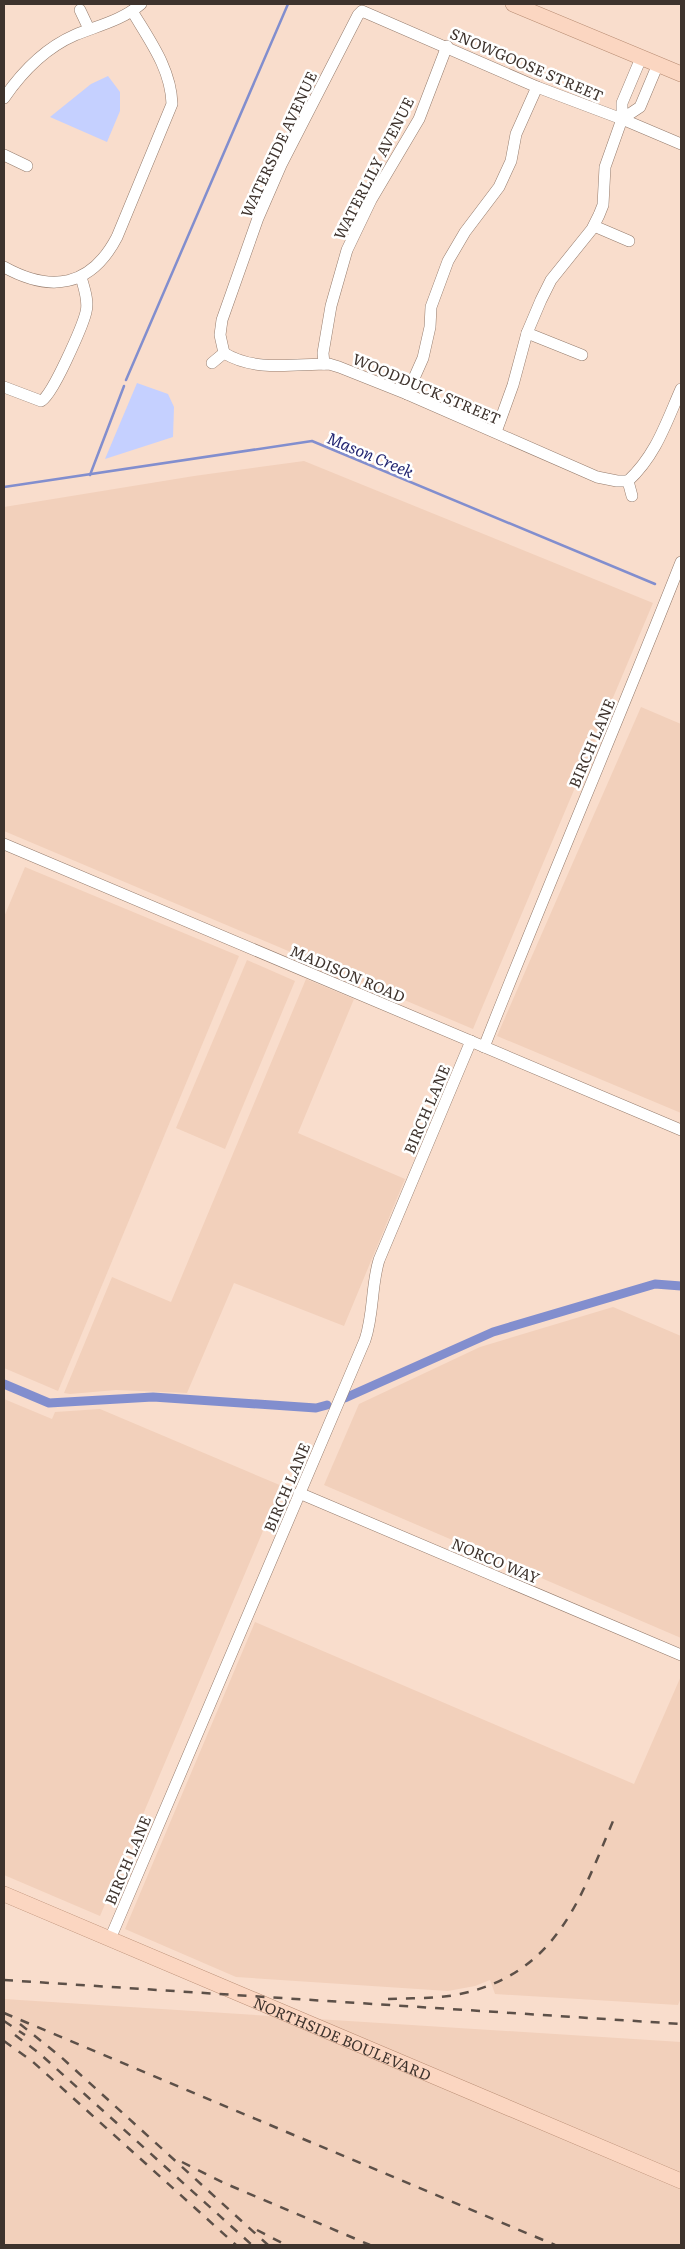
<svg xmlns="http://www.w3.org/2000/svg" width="685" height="2249" font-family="Literata,serif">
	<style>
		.built { fill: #f2d0bb }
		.green { fill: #c5d0ff }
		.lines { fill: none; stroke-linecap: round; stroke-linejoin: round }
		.stream { stroke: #828ece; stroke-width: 2.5 }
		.canal { stroke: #828ece; stroke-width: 9 }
		.minor-casing { stroke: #947b6c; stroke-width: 12 }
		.major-casing { stroke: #b78b72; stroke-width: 16 }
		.minor { stroke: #fff; stroke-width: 11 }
		.major { stroke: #fbd6c1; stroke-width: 15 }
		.rail { stroke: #5d5048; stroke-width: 2.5; stroke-dasharray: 9 9; stroke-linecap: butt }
		.labels { text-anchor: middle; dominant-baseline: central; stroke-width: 5; stroke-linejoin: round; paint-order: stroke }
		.street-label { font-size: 15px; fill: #3e332d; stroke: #fff }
		.water-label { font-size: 16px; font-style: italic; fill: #252873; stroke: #fff }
	</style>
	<rect width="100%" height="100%" fill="#f9ddcc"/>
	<g class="built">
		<path d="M 304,461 L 653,603 L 473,1029 L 4,831 L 4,507 L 194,476 Z"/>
		<path d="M 641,707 L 681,724 L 681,1113 L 497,1036 Z"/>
		<path d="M 25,867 L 239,956 L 58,1391 L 4,1368 L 4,917 Z"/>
		<path d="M 247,960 L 295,981 L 225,1149 L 176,1128 Z"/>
		<path d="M 306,979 L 354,999 L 298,1133 L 405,1179 L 344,1326 L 234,1283 L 187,1393 L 116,1390 L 70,1394 L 64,1393 L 112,1277 L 171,1302 Z"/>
		<path d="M 613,1307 L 681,1336 L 681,1638 L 324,1485 L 359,1404 L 480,1347 Z"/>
		<path d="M 4,1399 L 52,1419 L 55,1412 L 100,1409 L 282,1486 L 100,1916 L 4,1875 Z"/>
		<path d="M 255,1622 L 634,1784 L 681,1676 L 681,1998 L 678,2005 L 495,1994 L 490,1980 L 475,1986 L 448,1991 L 236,1977 L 125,1929 Z"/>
		<path d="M 4,1999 L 681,2042 L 681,2245 L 4,2245 Z"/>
	</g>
	<g class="green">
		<path d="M 108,76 L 120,92 L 120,111 L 107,142 L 50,117 L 91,84 Z"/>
		<path d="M 137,383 L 168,394 L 174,407 L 173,437 L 105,459 Z"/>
	</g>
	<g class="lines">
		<g class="stream">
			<path d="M 126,380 L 288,4"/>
			<path d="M 90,475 L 124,386"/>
			<path d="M 4,487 L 312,441 L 655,584"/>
		</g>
		<g class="canal">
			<path d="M 4,1384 L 49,1403 L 153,1397 L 316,1408 L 327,1405"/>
			<path d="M 345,1398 L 493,1332 L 655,1284 L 681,1286"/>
		</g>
		<g class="minor-casing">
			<g id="minor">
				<path d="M 80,10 L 89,29"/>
				<path d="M 641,58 L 622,103 L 622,119 L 640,107 L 658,64"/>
				<path d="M 4,98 C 22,72 45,48 75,35 C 97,26 123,20 141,4"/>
				<path d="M 4,155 L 27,166"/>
				<path d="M 594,226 L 629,241"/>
				<path d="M 4,267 C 51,293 91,287 117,237 L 172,104 C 171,69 150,41 132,11"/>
				<path d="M 527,333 L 582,355"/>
				<path d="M 224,353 L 220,335 L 222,320 L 258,218 L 281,165 L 358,15 L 362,11 L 537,87 L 622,119 L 681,144"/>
				<path d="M 224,353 C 255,372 293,364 329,364 L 339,367 L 407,394 L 597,477 L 617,481 L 628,481"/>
				<path d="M 212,363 L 224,353"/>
				<path d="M 324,364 L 323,353 L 331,306 L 347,250 L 371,200 L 419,119 L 447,46"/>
				<path d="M 4,387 L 41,401 C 51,399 83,325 86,312 C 89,301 84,288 81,277"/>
				<path d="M 407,394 L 423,358 L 430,327 L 431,307 L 448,261 L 465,232 L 499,187 L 511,161 L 516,134 L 537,87"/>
				<path d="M 496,432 L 513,385 L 527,333 L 541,300 L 551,280 L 592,229 L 599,215 L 603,205 L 605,167 L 622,119"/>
				<path d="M 628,481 C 656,455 666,423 681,389"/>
				<path d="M 628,481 L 632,496"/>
				<path d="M 4,844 L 681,1130"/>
				<path d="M 484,1047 C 548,885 617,724 681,562"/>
				<path d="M 299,1493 L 681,1655"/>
				<path d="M 110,1939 L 365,1340 C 374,1313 371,1286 379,1260 L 471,1041"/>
			</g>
		</g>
		<g class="major-casing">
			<g id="major">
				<path d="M 513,4 L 681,74"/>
				<path id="s1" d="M 4,1894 L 681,2181"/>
			</g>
		</g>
		<use href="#minor" class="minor"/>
		<use href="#major" class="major"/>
		<g class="rail">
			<path d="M 4,1980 L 681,2024"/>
			<path d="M 388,1999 C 412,1998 437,1999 460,1994 C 559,1973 581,1896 616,1814"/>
			<path d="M 4,2013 L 555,2245"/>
			<path d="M 4,2021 L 25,2035"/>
			<path d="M 20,2024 L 61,2057 L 268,2245"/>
			<path d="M 15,2035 L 39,2053 L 252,2245"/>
			<path d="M 4,2041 L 32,2061 L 236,2245"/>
			<path d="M 182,2162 L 224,2183 L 370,2245"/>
			<path d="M 257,2230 L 286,2245"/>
		</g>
	</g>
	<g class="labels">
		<g class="street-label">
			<text transform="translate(527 64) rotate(23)">SNOWGOOSE STREET</text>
			<text transform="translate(278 144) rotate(-65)">WATERSIDE AVENUE</text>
			<text transform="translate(373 168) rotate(-63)">WATERLILY AVENUE</text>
			<text transform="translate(427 388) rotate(23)">WOODDUCK STREET</text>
			<text transform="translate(591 743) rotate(-67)">BIRCH LANE</text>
			<text transform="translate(348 973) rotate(23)">MADISON ROAD</text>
			<text transform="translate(426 1109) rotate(-67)">BIRCH LANE</text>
			<text transform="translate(286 1487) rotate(-67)">BIRCH LANE</text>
			<text transform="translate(496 1560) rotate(23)">NORCO WAY</text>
			<text transform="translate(127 1860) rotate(-67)">BIRCH LANE</text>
			<text stroke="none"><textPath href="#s1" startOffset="368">NORTHSIDE BOULEVARD</textPath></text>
		</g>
		<g class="water-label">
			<text transform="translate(371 454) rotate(23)">Mason Creek</text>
		</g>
	</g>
	<rect width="685" height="2249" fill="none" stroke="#3e332d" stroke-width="10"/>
</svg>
